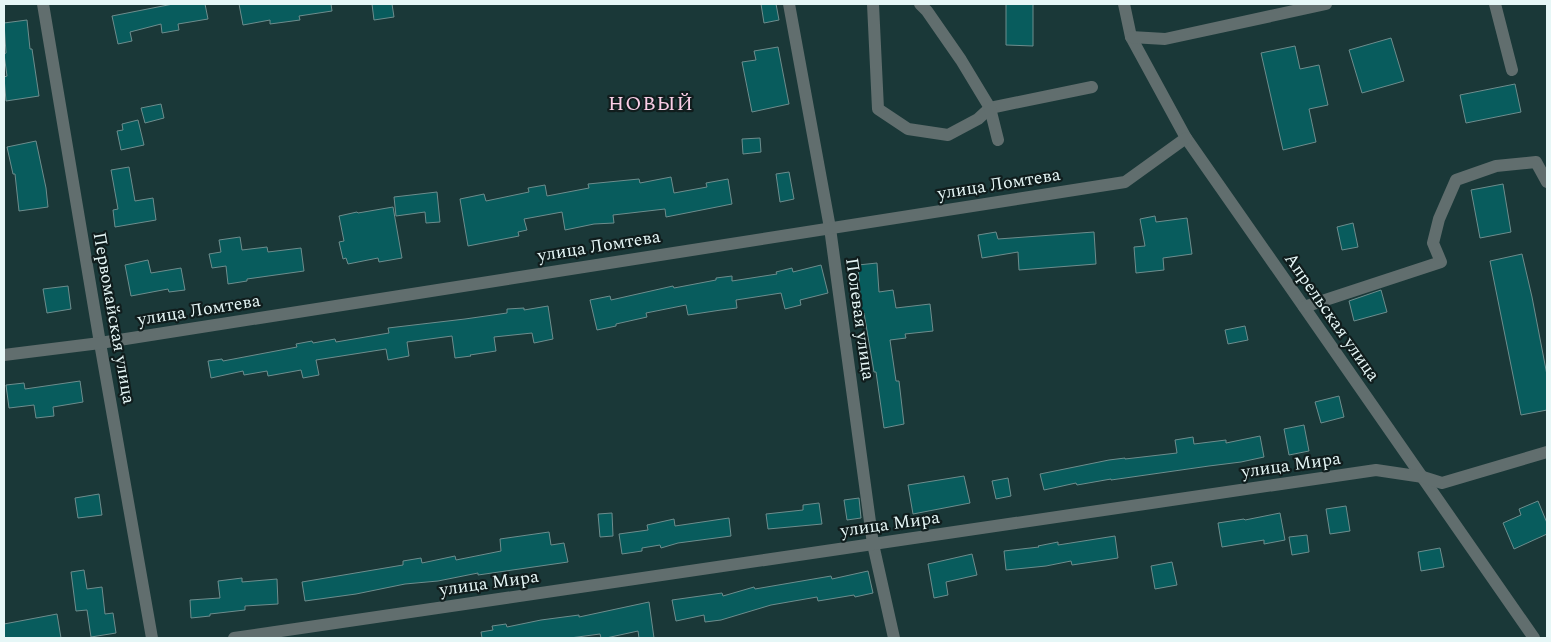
<svg xmlns="http://www.w3.org/2000/svg" width="1551" height="642" font-family="Spectral,serif">
	<style>
		.building { fill: #085c5d; stroke: #6d8d8d }
		.lines { fill: none; stroke-linecap: round; stroke-linejoin: round }
		.minor { stroke: #616e6e; stroke-width: 12 }
		.labels { text-anchor: middle; dominant-baseline: central; stroke-width: 4.5; stroke-linejoin: round; paint-order: stroke }
		.street-label { font-size: 18px; fill: #e6f7f7; stroke: #101d1d }
		.quarter-label { font-size: 20px; letter-spacing: 1px; fill: #fbcee7; stroke: #101d1d }
	</style>
	<rect width="100%" height="100%" fill="#1a3838"/>
	<g class="building">
		<path d="M 173,4 L 205,4 L 208,19 L 178,24 L 179,30 L 162,33 L 161,24 L 130,32 L 132,41 L 118,44 L 112,16 Z"/>
		<path d="M 239,4 L 331,4 L 332,11 L 299,16 L 300,20 L 270,24 L 270,20 L 243,25 Z"/>
		<path d="M 372,4 L 392,4 L 394,17 L 374,20 Z"/>
		<path d="M 761,4 L 776,4 L 779,20 L 764,23 Z"/>
		<path d="M 1006,4 L 1033,4 L 1033,46 L 1006,45 Z"/>
		<path d="M 27,20 L 30,49 L 32,49 L 39,96 L 6,101 L 4,77 L 7,76 L 4,54 L 6,53 L 4,23 Z"/>
		<path d="M 1391,38 L 1404,81 L 1362,93 L 1349,50 Z"/>
		<path d="M 1295,46 L 1300,69 L 1319,65 L 1328,105 L 1309,109 L 1316,142 L 1283,150 L 1261,53 Z"/>
		<path d="M 778,47 L 789,104 L 752,112 L 742,62 L 756,60 L 754,51 Z"/>
		<path d="M 1515,84 L 1521,112 L 1466,123 L 1460,95 Z"/>
		<path d="M 161,104 L 164,118 L 145,123 L 141,108 Z"/>
		<path d="M 138,120 L 144,145 L 121,150 L 117,131 L 123,130 L 122,124 Z"/>
		<path d="M 760,138 L 761,152 L 743,154 L 742,139 Z"/>
		<path d="M 36,141 L 46,188 L 48,207 L 19,211 L 15,174 L 13,174 L 7,147 Z"/>
		<path d="M 129,167 L 135,201 L 153,198 L 156,220 L 115,227 L 113,210 L 118,209 L 111,170 Z"/>
		<path d="M 789,172 L 794,199 L 780,202 L 776,174 Z"/>
		<path d="M 671,177 L 674,193 L 707,187 L 706,183 L 728,179 L 732,204 L 666,217 L 665,209 L 613,215 L 614,223 L 594,224 L 565,230 L 562,212 L 524,219 L 527,230 L 518,232 L 519,236 L 468,246 L 460,199 L 484,194 L 486,201 L 529,192 L 528,188 L 545,185 L 547,196 L 589,188 L 588,184 L 639,179 L 640,183 Z"/>
		<path d="M 1503,184 L 1511,232 L 1480,238 L 1471,190 Z"/>
		<path d="M 437,192 L 440,222 L 426,223 L 425,212 L 396,216 L 394,197 Z"/>
		<path d="M 393,207 L 402,258 L 379,262 L 378,258 L 348,264 L 346,258 L 343,259 L 339,242 L 344,241 L 339,216 L 357,212 L 358,213 Z"/>
		<path d="M 1155,216 L 1156,222 L 1187,218 L 1192,254 L 1163,258 L 1164,270 L 1136,273 L 1134,247 L 1145,246 L 1140,219 Z"/>
		<path d="M 1353,223 L 1358,247 L 1342,250 L 1337,227 Z"/>
		<path d="M 996,232 L 998,239 L 1094,232 L 1096,264 L 1019,270 L 1018,252 L 982,258 L 978,235 Z"/>
		<path d="M 240,237 L 242,250 L 267,247 L 268,252 L 301,248 L 304,271 L 247,279 L 247,281 L 228,284 L 226,266 L 212,268 L 209,254 L 221,252 L 219,240 Z"/>
		<path d="M 1522,254 L 1532,297 L 1547,375 L 1547,410 L 1521,415 L 1490,261 Z"/>
		<path d="M 148,260 L 151,273 L 181,268 L 185,290 L 169,292 L 168,289 L 131,296 L 125,265 Z"/>
		<path d="M 877,263 L 879,292 L 893,290 L 896,308 L 930,304 L 933,331 L 905,334 L 906,338 L 890,340 L 896,381 L 899,381 L 904,424 L 884,428 L 876,372 L 874,372 L 864,313 L 859,314 L 857,295 L 860,295 L 858,265 Z"/>
		<path d="M 821,265 L 828,293 L 800,300 L 801,305 L 785,309 L 781,293 L 736,300 L 737,308 L 721,310 L 688,315 L 686,305 L 646,313 L 647,317 L 616,324 L 616,326 L 597,330 L 590,300 L 610,296 L 611,300 L 673,286 L 674,288 L 716,280 L 716,278 L 732,276 L 732,281 L 777,274 L 776,272 L 792,268 L 793,272 Z"/>
		<path d="M 68,286 L 71,309 L 47,313 L 43,289 Z"/>
		<path d="M 1381,290 L 1387,312 L 1354,321 L 1349,301 Z"/>
		<path d="M 548,306 L 553,339 L 534,343 L 532,333 L 494,337 L 496,351 L 470,355 L 471,356 L 455,358 L 452,336 L 407,342 L 409,356 L 388,360 L 386,349 L 316,360 L 319,375 L 303,378 L 301,370 L 268,376 L 267,371 L 244,375 L 243,371 L 211,378 L 208,361 L 222,359 L 223,361 L 297,347 L 296,344 L 312,341 L 313,343 L 335,339 L 336,342 L 389,333 L 388,328 L 465,319 L 507,313 L 507,309 L 524,308 L 524,310 Z"/>
		<path d="M 1245,326 L 1248,340 L 1228,344 L 1225,330 Z"/>
		<path d="M 80,381 L 83,402 L 53,407 L 54,416 L 36,418 L 34,405 L 9,408 L 6,385 L 24,383 L 25,389 Z"/>
		<path d="M 1339,396 L 1344,417 L 1321,423 L 1315,402 Z"/>
		<path d="M 1304,425 L 1309,451 L 1289,455 L 1284,429 Z"/>
		<path d="M 1260,436 L 1264,457 L 1241,462 L 1209,466 L 1111,480 L 1111,479 L 1077,485 L 1076,483 L 1044,490 L 1040,474 L 1109,460 L 1125,458 L 1125,459 L 1177,453 L 1175,440 L 1193,437 L 1194,444 L 1226,440 L 1226,443 Z"/>
		<path d="M 964,476 L 970,503 L 913,514 L 908,485 Z"/>
		<path d="M 1008,478 L 1011,496 L 996,499 L 992,481 Z"/>
		<path d="M 99,494 L 102,515 L 78,518 L 75,498 Z"/>
		<path d="M 859,498 L 861,518 L 847,520 L 844,500 Z"/>
		<path d="M 1538,501 L 1547,523 L 1547,534 L 1514,549 L 1503,523 L 1521,515 L 1519,509 Z"/>
		<path d="M 819,503 L 822,524 L 768,529 L 766,514 L 803,510 L 803,505 Z"/>
		<path d="M 1346,506 L 1350,531 L 1330,534 L 1326,509 Z"/>
		<path d="M 612,513 L 613,536 L 600,537 L 598,514 Z"/>
		<path d="M 1280,513 L 1285,540 L 1264,544 L 1264,540 L 1222,547 L 1218,523 L 1244,519 L 1245,520 Z"/>
		<path d="M 729,518 L 731,536 L 678,543 L 661,548 L 660,545 L 642,548 L 642,551 L 622,554 L 619,534 L 648,530 L 647,525 L 674,519 L 675,526 Z"/>
		<path d="M 549,532 L 551,545 L 564,543 L 568,562 L 478,575 L 478,573 L 438,581 L 405,584 L 356,594 L 305,601 L 302,582 L 403,565 L 403,561 L 421,558 L 422,563 L 455,556 L 456,560 L 501,551 L 500,539 Z"/>
		<path d="M 1307,535 L 1309,552 L 1292,555 L 1289,537 Z"/>
		<path d="M 1115,536 L 1118,558 L 1072,565 L 1071,561 L 1046,566 L 1006,570 L 1004,551 L 1039,547 L 1038,546 L 1058,542 L 1058,545 Z"/>
		<path d="M 1440,548 L 1444,567 L 1421,571 L 1418,552 Z"/>
		<path d="M 972,554 L 977,575 L 946,582 L 948,595 L 934,598 L 928,564 Z"/>
		<path d="M 1172,562 L 1177,585 L 1155,589 L 1151,566 Z"/>
		<path d="M 84,570 L 87,589 L 102,587 L 105,614 L 113,613 L 116,633 L 91,637 L 87,610 L 76,611 L 71,572 Z"/>
		<path d="M 868,571 L 873,593 L 855,597 L 854,595 L 818,601 L 817,597 L 771,605 L 721,620 L 705,622 L 704,615 L 676,621 L 672,600 L 722,593 L 723,596 L 754,587 L 755,589 L 831,576 L 832,579 Z"/>
		<path d="M 242,578 L 242,582 L 277,579 L 278,604 L 245,606 L 245,610 L 210,614 L 210,616 L 191,618 L 190,600 L 220,598 L 218,581 Z"/>
		<path d="M 649,602 L 654,638 L 639,638 L 638,631 L 606,638 L 601,638 L 600,634 L 570,638 L 482,638 L 481,632 L 493,630 L 492,626 L 506,624 L 507,627 L 541,620 L 579,615 L 579,617 Z"/>
		<path d="M 57,614 L 61,638 L 4,638 L 4,624 Z"/>
	</g>
	<g class="lines">
		<g class="minor">
			<path d="M 43,4 L 100,343 L 152,638"/>
			<path d="M 789,4 L 830,228 L 873,544 L 894,638"/>
			<path d="M 873,4 L 878,109 L 908,129 L 948,135 L 978,119 L 990,108 L 1092,87"/>
			<path d="M 920,4 L 927,11 L 961,60 L 990,108 L 998,140"/>
			<path d="M 1124,4 L 1131,37 L 1186,138 L 1304,307 L 1534,638"/>
			<path d="M 1495,4 L 1512,70"/>
			<path d="M 1131,37 L 1165,39 L 1326,4"/>
			<path d="M 1304,307 L 1441,262 L 1433,243 L 1439,219 L 1456,180 L 1496,166 L 1536,162 L 1547,182"/>
			<path d="M 4,355 L 100,343 L 1125,182 L 1186,138"/>
			<path d="M 234,638 L 1376,470 L 1423,477 L 1442,483 L 1547,452"/>
		</g>
	</g>
	<g class="labels">
		<g class="street-label">
			<text transform="translate(999 184) rotate(-9)">улица Ломтева</text>
			<text transform="translate(599 246) rotate(-9)">улица Ломтева</text>
			<text transform="translate(199 310) rotate(-9)">улица Ломтева</text>
			<text transform="translate(1332 317) rotate(55)">Апрельская улица</text>
			<text transform="translate(114 318) rotate(80)">Первомайская улица</text>
			<text transform="translate(860 319) rotate(82)">Полевая улица</text>
			<text transform="translate(1291 465) rotate(-8)">улица Мира</text>
			<text transform="translate(890 524) rotate(-8)">улица Мира</text>
			<text transform="translate(489 583) rotate(-8)">улица Мира</text>
		</g>
		<g class="quarter-label">
			<text x="651" y="104">НОВЫЙ</text>
		</g>
	</g>
	<rect width="1551" height="642" fill="none" stroke="#e6f7f7" stroke-width="10"/>
</svg>
